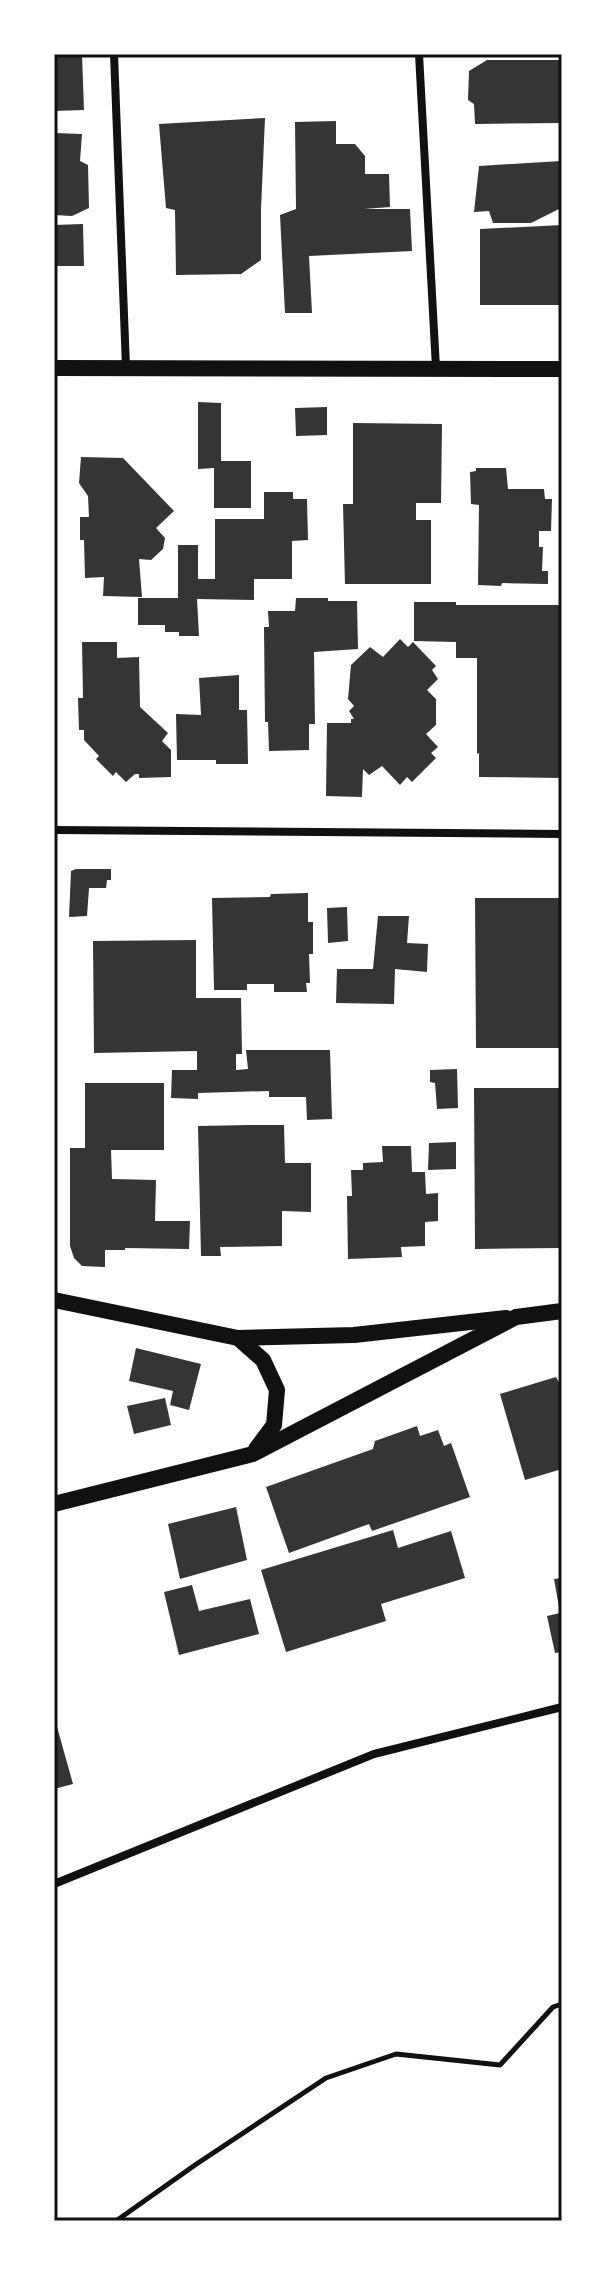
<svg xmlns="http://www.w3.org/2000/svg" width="616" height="2275" font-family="'Crimson Pro',serif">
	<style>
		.building { fill: #353535 }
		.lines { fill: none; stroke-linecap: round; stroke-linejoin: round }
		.path { stroke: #111; stroke-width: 5 }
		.minor { stroke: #111; stroke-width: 8 }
		.secondary { stroke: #111; stroke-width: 16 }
		.neatline { fill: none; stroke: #111; stroke-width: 3 }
	</style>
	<rect width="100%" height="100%" fill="#fff"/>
	<g class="building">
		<path d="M 54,54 L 82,54 L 84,110 L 54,111 Z"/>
		<path d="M 487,60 L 559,60 L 560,76 L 562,77 L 562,123 L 475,124 L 474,104 L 468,100 L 469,71 Z"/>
		<path d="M 265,118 L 261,209 L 261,260 L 241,274 L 176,275 L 175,210 L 166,208 L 159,124 Z"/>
		<path d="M 336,121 L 336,144 L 355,144 L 365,156 L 365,174 L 389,174 L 390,207 L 364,209 L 410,209 L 412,251 L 309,256 L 312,313 L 285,313 L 280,215 L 296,209 L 295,122 Z"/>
		<path d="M 54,133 L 82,134 L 80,161 L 88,165 L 89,208 L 72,216 L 54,215 Z"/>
		<path d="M 561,161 L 561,208 L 531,223 L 493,223 L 489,211 L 474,212 L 479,166 Z"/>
		<path d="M 83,224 L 84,266 L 54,266 L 54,225 Z"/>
		<path d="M 562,225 L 562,305 L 480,305 L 480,229 Z"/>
		<path d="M 198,402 L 221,403 L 221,461 L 251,461 L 251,508 L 214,508 L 214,468 L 198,469 Z"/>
		<path d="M 327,407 L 327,435 L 296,436 L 295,408 Z"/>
		<path d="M 353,423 L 442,424 L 441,503 L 416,503 L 416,520 L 431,520 L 431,584 L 345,584 L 343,504 L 353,504 Z"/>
		<path d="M 81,457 L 123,458 L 174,511 L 156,528 L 165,538 L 163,549 L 151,560 L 139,559 L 142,597 L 103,596 L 104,577 L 85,578 L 84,540 L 80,540 L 80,517 L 89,517 L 88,496 L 79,483 Z"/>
		<path d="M 476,468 L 506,468 L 508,489 L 544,489 L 545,499 L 552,499 L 551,531 L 539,531 L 539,547 L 543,547 L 542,571 L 548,571 L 548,584 L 502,583 L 501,586 L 478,585 L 479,505 L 471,504 L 470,472 L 476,471 Z"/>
		<path d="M 264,492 L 293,492 L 293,499 L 307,499 L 308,540 L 292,541 L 292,579 L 254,579 L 254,600 L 197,599 L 199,636 L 179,636 L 179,632 L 165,632 L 165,625 L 138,625 L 138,598 L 178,598 L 178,545 L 198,545 L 198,579 L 215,579 L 215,519 L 264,519 Z"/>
		<path d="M 296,598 L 328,598 L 328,601 L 357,601 L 358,649 L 314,652 L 315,724 L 309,724 L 309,750 L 269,751 L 268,722 L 265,722 L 264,627 L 269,627 L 268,611 L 295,611 Z"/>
		<path d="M 414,602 L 456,602 L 456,605 L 562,605 L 562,778 L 479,777 L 479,753 L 477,754 L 477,658 L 456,658 L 456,642 L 414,641 Z"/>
		<path d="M 400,639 L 408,647 L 413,642 L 436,666 L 432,670 L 438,679 L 427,690 L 436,699 L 436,725 L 426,734 L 438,747 L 431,753 L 436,758 L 412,782 L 407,777 L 400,785 L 382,766 L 369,775 L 363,769 L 362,797 L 326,796 L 327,723 L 351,723 L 351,719 L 354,719 L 349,711 L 354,706 L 348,699 L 351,665 L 370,647 L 383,657 Z"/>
		<path d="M 82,642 L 117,642 L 117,658 L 139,657 L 140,707 L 168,733 L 162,741 L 171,750 L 171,777 L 139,778 L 139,774 L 135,774 L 126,782 L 116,772 L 113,776 L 96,759 L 99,756 L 84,740 L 84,730 L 79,730 L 78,698 L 83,698 Z"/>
		<path d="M 239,675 L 239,710 L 247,710 L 248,764 L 216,764 L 216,760 L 177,760 L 176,714 L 201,715 L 199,678 Z"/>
		<path d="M 76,869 L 111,869 L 111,880 L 107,880 L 106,888 L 89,888 L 87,916 L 69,917 L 71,871 Z"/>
		<path d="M 308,893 L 308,922 L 313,922 L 313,954 L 309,954 L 310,983 L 306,983 L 307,992 L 274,992 L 274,984 L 247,984 L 247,990 L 214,990 L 212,898 L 270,897 L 271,894 Z"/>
		<path d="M 475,898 L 562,898 L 562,1048 L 476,1048 Z"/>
		<path d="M 347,907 L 348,941 L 328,943 L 327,908 Z"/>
		<path d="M 378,916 L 409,916 L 407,943 L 428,944 L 427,972 L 395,969 L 394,1004 L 336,1003 L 337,969 L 373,969 Z"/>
		<path d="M 196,940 L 196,998 L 241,998 L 242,1054 L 236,1054 L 236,1070 L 248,1069 L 246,1050 L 330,1050 L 332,1119 L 307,1120 L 306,1097 L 269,1097 L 269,1091 L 198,1093 L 198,1099 L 171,1098 L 172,1070 L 197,1070 L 197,1051 L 94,1053 L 93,941 Z"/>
		<path d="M 457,1069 L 458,1108 L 437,1109 L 435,1083 L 430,1082 L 430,1070 Z"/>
		<path d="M 85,1083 L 164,1083 L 164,1150 L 111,1150 L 112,1179 L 156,1180 L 155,1221 L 190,1221 L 189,1249 L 125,1248 L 125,1250 L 105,1250 L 105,1267 L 82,1266 L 74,1258 L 70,1246 L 70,1148 L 85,1148 Z"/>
		<path d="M 474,1088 L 562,1088 L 562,1248 L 475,1249 Z"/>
		<path d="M 250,1125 L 284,1125 L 285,1163 L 311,1163 L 311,1212 L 282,1211 L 282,1246 L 220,1247 L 221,1256 L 201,1256 L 198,1126 Z"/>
		<path d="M 456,1142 L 456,1169 L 428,1170 L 429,1143 Z"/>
		<path d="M 382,1146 L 411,1146 L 412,1172 L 425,1172 L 426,1194 L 438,1193 L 438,1221 L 425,1222 L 425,1246 L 401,1247 L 402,1257 L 348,1259 L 347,1196 L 352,1196 L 351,1170 L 363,1170 L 363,1163 L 383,1162 Z"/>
		<path d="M 136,1348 L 201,1364 L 189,1410 L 170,1405 L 173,1391 L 129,1381 Z"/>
		<path d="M 556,1377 L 560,1384 L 562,1383 L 562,1469 L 525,1480 L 500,1394 Z"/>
		<path d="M 165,1398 L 171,1425 L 134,1434 L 127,1406 Z"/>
		<path d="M 417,1426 L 420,1436 L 438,1430 L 444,1446 L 451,1443 L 470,1497 L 372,1531 L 369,1524 L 289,1553 L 266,1487 L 373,1449 L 375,1441 Z"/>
		<path d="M 236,1507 L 247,1560 L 180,1579 L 168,1524 Z"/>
		<path d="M 393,1530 L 398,1548 L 451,1531 L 465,1578 L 381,1604 L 386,1621 L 286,1652 L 261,1570 Z"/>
		<path d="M 562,1578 L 562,1652 L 555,1653 L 547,1616 L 560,1613 L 554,1579 Z"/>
		<path d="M 192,1585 L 199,1611 L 250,1599 L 259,1634 L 179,1655 L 164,1592 Z"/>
		<path d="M 54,1716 L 73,1784 L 54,1789 Z"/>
	</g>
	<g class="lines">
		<path class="path" d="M 116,2221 L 195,2165 L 326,2078 L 396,2054 L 500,2065 L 553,2007 L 562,2004"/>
		<g class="minor">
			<path d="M 114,54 L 126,367"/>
			<path d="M 419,54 L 436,368"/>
			<path d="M 54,830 L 562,834"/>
			<path d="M 54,1884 L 374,1754 L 562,1707"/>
		</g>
		<g class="secondary">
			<path d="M 54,368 L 562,369"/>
			<path d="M 54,1300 L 238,1338 L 354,1335 L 506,1318"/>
			<path d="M 238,1338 L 263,1360 L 277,1390 L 274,1425 L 256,1449"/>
			<path d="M 54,1504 L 253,1454 L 516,1317 L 562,1311"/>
		</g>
	</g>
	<rect width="616" height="2275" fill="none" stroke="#ffffff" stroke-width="112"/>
	<rect x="56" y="56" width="504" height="2163" class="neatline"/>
</svg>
